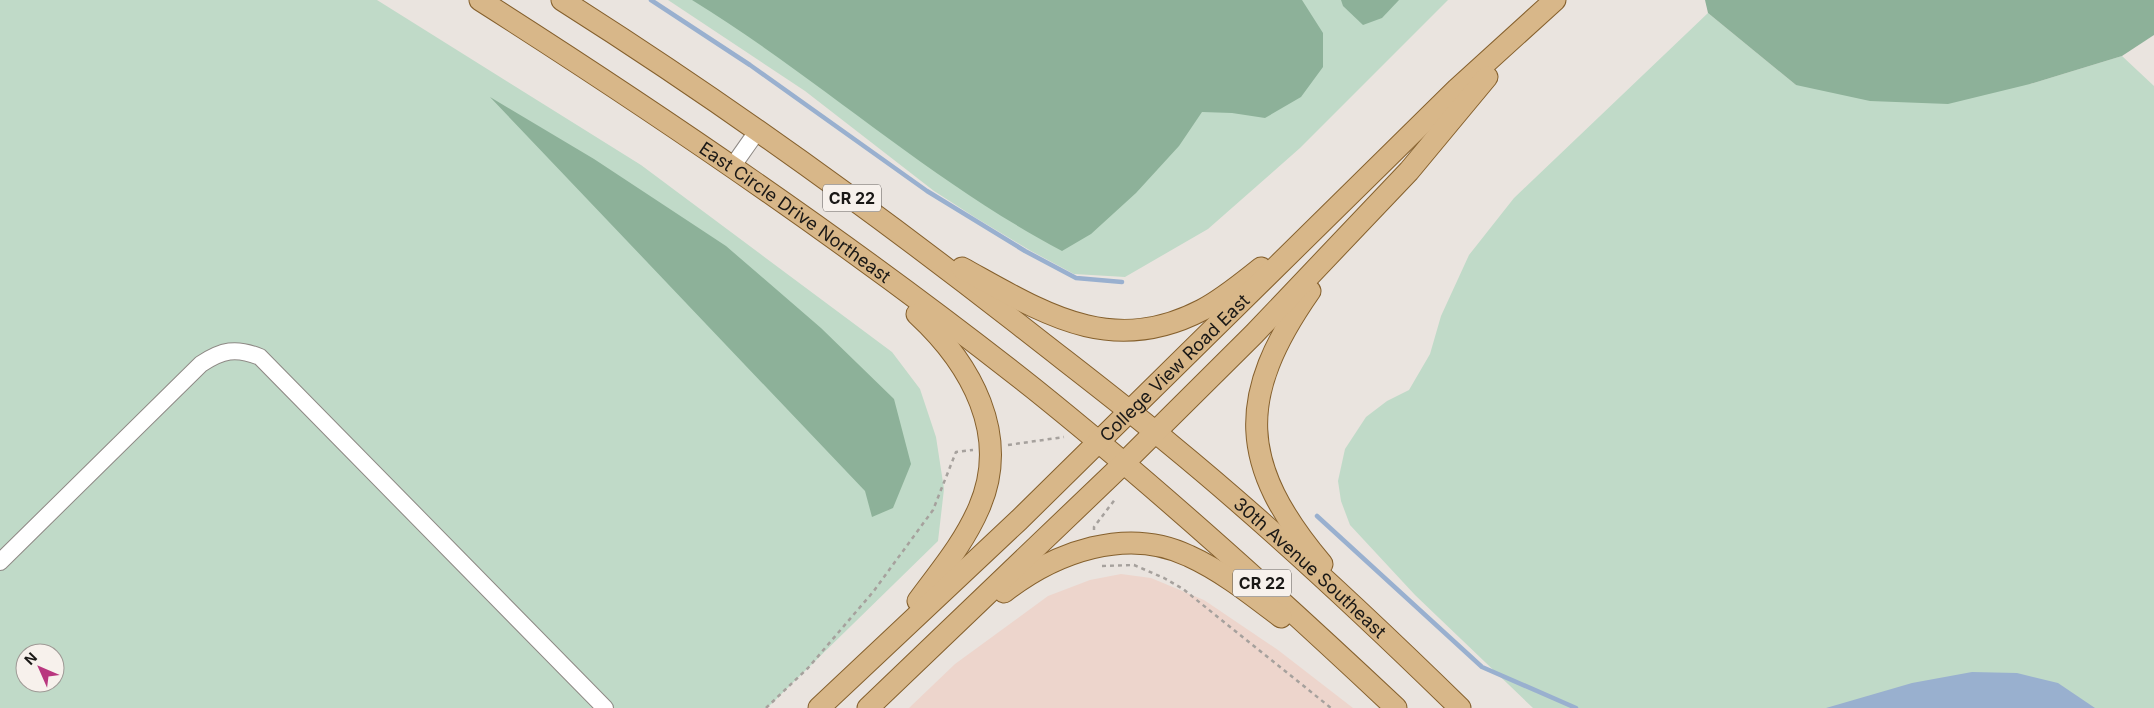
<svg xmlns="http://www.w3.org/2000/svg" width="2154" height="708" font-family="Inter,sans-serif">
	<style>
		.education { fill: #edd5cc }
		.green { fill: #c0dac8; fill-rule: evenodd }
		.forest { fill: #8db199 }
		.water { fill: #99b0cf }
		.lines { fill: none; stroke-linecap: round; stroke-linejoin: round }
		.stream { stroke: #99b0cf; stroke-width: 4.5 }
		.minor-casing { stroke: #8e8985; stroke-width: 18 }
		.major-casing { stroke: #85602d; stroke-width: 23 }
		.path { stroke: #a6a19d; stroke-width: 2.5; stroke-dasharray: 4 4; stroke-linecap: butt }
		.minor { stroke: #fff; stroke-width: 16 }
		.major { stroke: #d8b789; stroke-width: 21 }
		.labels { text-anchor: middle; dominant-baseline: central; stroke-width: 5; stroke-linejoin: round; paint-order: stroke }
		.shield { fill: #f7f1ec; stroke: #5c5956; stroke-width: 1 }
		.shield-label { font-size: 16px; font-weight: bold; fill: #1a1816 }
		.street-label { font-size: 18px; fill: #1a1816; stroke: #f7f1ec }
	</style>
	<rect width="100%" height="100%" fill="#eae4df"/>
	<path class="education" d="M 1121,574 L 1151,578 L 1204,600 L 1278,650 L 1353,708 L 909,708 L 955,664 L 1048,596 L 1090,580 Z"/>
	<g class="green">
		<path d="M 0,0 L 377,0 L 641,165 L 892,352 L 920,389 L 936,437 L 944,489 L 938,541 L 767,708 L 0,708 ZM 25,653 L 55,653 L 55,683 L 25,683 Z"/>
		<path d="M 668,0 L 1448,0 L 1300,148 L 1208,229 L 1125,277 L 1074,274 L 1031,251 L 976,218 L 934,191 L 805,91 Z"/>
		<path d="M 1708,13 L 1796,85 L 2030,84 L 2122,56 L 2154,86 L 2154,708 L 1533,708 L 1415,595 L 1350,525 L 1341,501 L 1338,481 L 1345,449 L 1366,417 L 1387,401 L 1409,390 L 1430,354 L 1441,316 L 1469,255 L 1514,198 Z"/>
	</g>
	<g class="forest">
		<path d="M 692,0 L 1302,0 L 1323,33 L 1323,67 L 1301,97 L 1265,118 L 1232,113 L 1202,112 L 1179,146 L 1136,193 L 1091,234 L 1062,251 C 930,181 819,78 692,0 Z"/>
		<path d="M 1341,0 L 1399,0 L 1382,18 L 1363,25 L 1343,6 Z"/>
		<path d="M 1705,0 L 2154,0 L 2154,35 L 2122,56 L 2030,84 L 1948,104 L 1870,101 L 1796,85 L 1708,13 Z"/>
		<path d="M 490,97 L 594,159 L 726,246 L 821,328 L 894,399 L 911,464 L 893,508 L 872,517 L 865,491 Z"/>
	</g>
	<path class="water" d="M 1972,672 L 2017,673 L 2058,683 L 2095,708 L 1826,708 L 1912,683 Z"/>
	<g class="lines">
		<g class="stream">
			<path d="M 651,0 L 750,65 L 927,191 L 1025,251 L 1076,278 L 1122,282"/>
			<path d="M 1317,516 L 1482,667 L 1576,708"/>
		</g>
		<g class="minor-casing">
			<g id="minor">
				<path d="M 732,167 L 758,130"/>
				<path d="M 0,562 L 201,364 C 222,350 236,347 260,357 L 605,708"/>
			</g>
		</g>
		<g class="major-casing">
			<g id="major">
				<path id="s1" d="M 480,0 C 670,121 856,248 1033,388 C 1159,489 1278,597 1396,708"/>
				<path id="s2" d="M 562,0 C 720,100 871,209 1017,323 C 1069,364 1121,403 1171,445 C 1271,527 1367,617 1460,708"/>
				<path d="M 962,268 C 1042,312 1110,358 1202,310 C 1223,299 1242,283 1261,268"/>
				<path d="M 1310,291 C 1236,397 1238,464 1322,564"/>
				<path d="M 917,314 C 971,364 1011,435 979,508 C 964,543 940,571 918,601"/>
				<path d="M 1004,592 C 1055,552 1127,526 1189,556 C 1222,571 1252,595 1281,617"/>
				<path id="s3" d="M 819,708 L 1019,520 L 1457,89 L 1555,0"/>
				<path d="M 868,708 L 1123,464 L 1254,334 L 1409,171 L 1487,77"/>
			</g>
		</g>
		<g class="path">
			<path d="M 1008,445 L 1064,437"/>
			<path d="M 1094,530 L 1094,527 L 1116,498"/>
			<path d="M 1102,566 L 1134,565 L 1164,578 L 1183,589 L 1331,708"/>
			<path d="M 766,708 L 808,668 L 873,592 L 933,510 L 956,452 L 973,450"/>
		</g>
		<use href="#minor" class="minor"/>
		<use href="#major" class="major"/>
	</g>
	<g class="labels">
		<g class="shield">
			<rect x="823" y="184.5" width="58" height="27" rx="4"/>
			<rect x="1233" y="569.5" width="58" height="27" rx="4"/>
		</g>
		<g class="shield-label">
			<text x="852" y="198">CR 22</text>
			<text x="1262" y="583">CR 22</text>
		</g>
		<g class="street-label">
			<text stroke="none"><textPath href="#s1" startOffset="380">East Circle Drive Northeast</textPath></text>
			<text stroke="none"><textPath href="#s3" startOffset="492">College View Road East</textPath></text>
			<text stroke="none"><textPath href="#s2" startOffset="940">30th Avenue Southeast</textPath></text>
		</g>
	</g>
	<g transform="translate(40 668) rotate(315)"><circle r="24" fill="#f7f1ec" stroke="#9f9a96"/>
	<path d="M0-4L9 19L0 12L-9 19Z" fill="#b9377f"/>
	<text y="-8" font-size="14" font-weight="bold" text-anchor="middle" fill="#1a1816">N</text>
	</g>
</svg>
